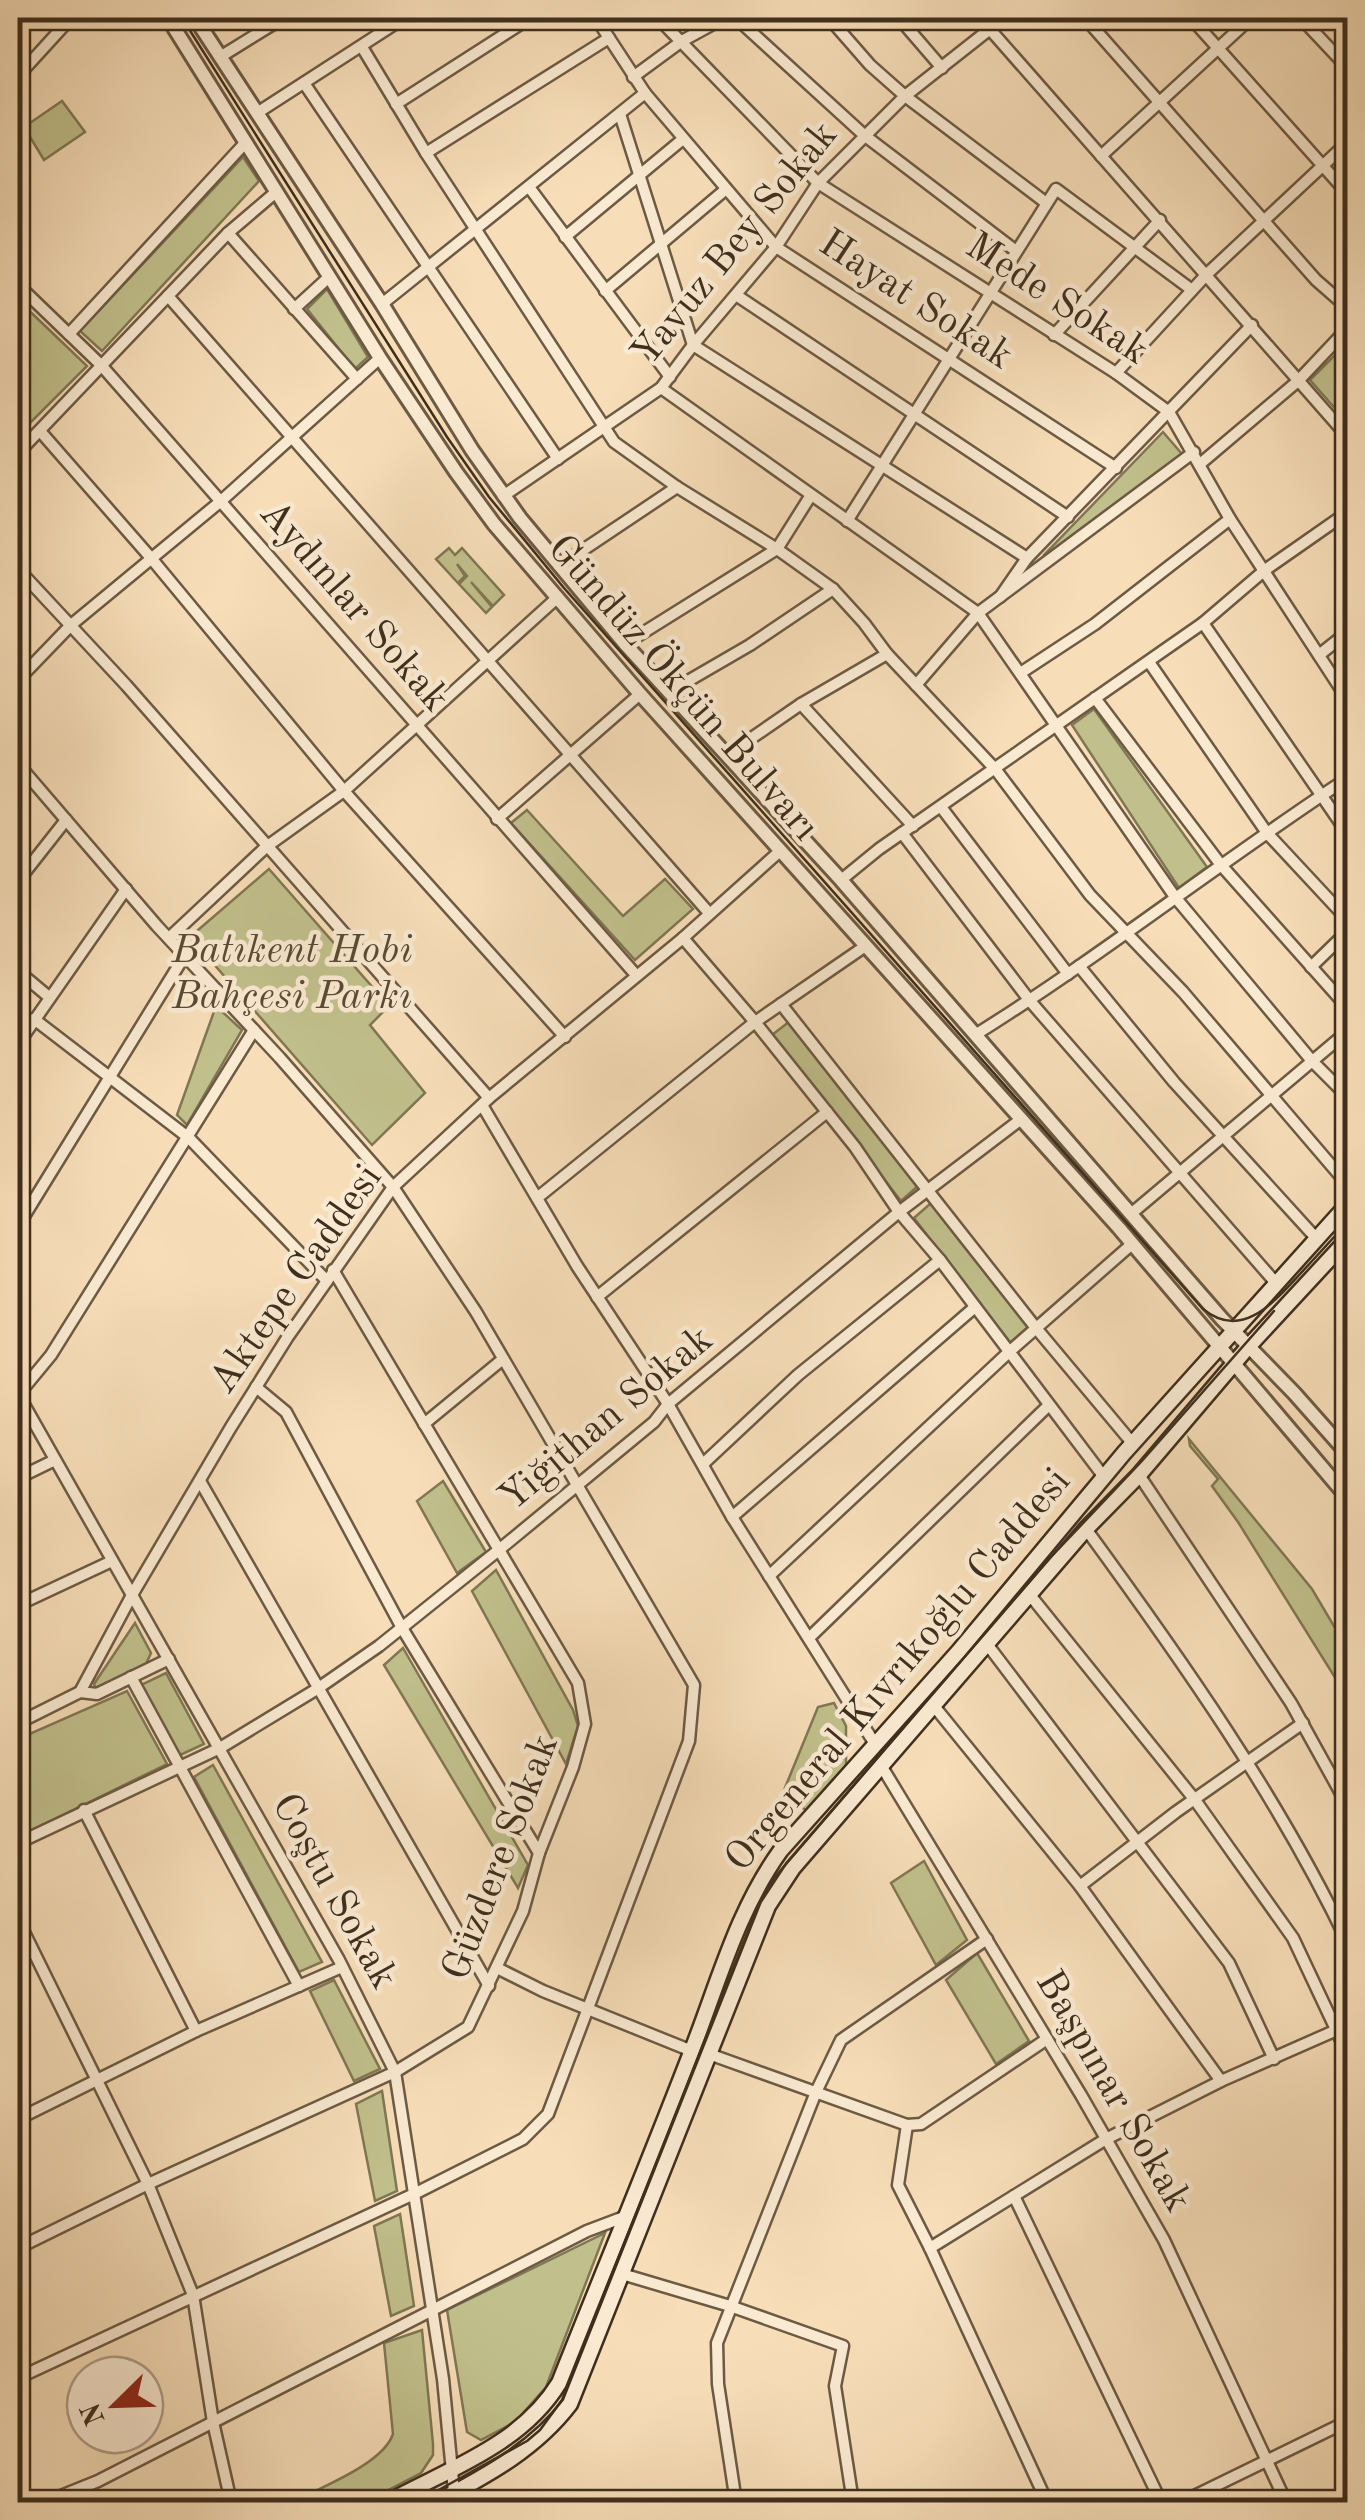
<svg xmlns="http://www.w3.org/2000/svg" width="1365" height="2520" font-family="'Old Standard TT',serif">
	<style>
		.green { fill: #c1c08c; stroke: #807754; stroke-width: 2.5 }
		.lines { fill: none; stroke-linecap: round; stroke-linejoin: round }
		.minor-casing { stroke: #6d5a44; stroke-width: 15 }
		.tertiary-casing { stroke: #6d5a44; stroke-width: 18 }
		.secondary-casing { stroke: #3f2e1d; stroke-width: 19 }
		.minor { stroke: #faead2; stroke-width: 10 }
		.tertiary { stroke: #faead2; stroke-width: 12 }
		.secondary { stroke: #faead2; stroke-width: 14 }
		.tram { stroke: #3f2e1d; stroke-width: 2.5 }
		.labels { text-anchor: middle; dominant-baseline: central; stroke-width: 9; stroke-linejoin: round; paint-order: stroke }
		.street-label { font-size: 40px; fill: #3f2e1d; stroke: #faead2 }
		.park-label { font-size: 40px; font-style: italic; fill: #594b33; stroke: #faead2 }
	</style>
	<rect width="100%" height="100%" fill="#f7deb9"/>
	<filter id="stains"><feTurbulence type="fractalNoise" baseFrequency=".002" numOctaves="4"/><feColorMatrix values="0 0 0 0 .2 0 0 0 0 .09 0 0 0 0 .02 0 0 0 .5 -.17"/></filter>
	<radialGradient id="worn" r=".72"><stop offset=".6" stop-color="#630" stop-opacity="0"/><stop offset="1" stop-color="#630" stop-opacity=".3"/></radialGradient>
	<g class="green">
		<path d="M 62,101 L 85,132 L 44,160 L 24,127 Z"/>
		<path d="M 243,157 L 259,181 L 102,351 L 80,331 Z"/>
		<path d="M 327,289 L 368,357 L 355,369 L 307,309 Z"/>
		<path d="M 18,300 L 87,366 L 18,435 Z"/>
		<path d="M 1347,343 L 1347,422 L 1310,380 Z"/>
		<path d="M 1163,432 L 1182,454 L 1046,558 L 1044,555 Z"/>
		<path d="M 449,548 L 455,555 L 462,548 L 504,595 L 493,606 L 471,582 L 492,607 L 486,613 L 459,584 L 467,576 L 457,564 L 465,576 L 458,583 L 436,559 Z"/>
		<path d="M 1094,709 L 1207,867 L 1179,888 L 1072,725 Z"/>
		<path d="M 527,810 L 623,916 L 665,879 L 693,909 L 635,960 L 511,823 Z"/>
		<path d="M 269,869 L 389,1006 L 370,1025 L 425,1093 L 372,1145 L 190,937 Z"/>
		<path d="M 216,1006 L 242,1030 L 187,1125 L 177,1115 Z"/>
		<path d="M 790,1021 L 918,1186 L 901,1201 L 772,1035 Z"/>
		<path d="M 931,1203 L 1030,1329 L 1011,1344 L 914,1218 Z"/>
		<path d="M 1189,1439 L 1312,1589 L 1347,1648 L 1347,1678 L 1339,1684 L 1238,1522 L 1212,1486 L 1218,1479 L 1190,1446 Z"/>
		<path d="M 443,1481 L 486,1552 L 457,1573 L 417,1501 Z"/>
		<path d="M 496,1570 L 573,1710 L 578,1726 L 566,1764 L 472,1591 Z"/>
		<path d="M 135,1623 L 151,1653 L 145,1666 L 96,1690 L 94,1684 Z"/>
		<path d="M 403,1648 L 528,1865 L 518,1888 L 384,1665 Z"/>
		<path d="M 166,1673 L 204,1744 L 178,1756 L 141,1685 Z"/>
		<path d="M 127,1691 L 167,1764 L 18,1837 L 18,1739 Z"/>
		<path d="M 834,1703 L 846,1726 L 846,1767 L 806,1810 L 782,1795 L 818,1707 Z"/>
		<path d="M 213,1765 L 322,1962 L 299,1972 L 194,1777 Z"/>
		<path d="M 924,1861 L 967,1940 L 936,1965 L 891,1883 Z"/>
		<path d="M 977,1953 L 1029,2041 L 996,2064 L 946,1980 Z"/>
		<path d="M 334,1980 L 380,2069 L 354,2081 L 310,1991 Z"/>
		<path d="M 382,2091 L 397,2191 L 375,2201 L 356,2104 Z"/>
		<path d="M 400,2214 L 414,2306 L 391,2316 L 374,2226 Z"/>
		<path d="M 605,2233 L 546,2387 L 515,2422 L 481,2440 L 467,2432 L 447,2310 Z"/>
		<path d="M 422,2330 L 433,2444 L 433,2455 L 421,2473 L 365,2502 L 293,2502 C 321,2487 383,2464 393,2434 L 384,2343 Z"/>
	</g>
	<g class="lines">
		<g class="minor-casing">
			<g id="minor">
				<path d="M 596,18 L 645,93 L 776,247 L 1116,468"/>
				<path d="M 658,18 L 818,183 L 1116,373 L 1169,412 L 1230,519 L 1348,700"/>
				<path d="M 736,18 L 864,135 L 1016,251"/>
				<path d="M 829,18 L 870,65 L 905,96 L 1045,202"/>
				<path d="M 899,18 L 942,68"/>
				<path d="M 980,18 L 1348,437"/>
				<path d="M 1085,18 L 1316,280 L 1348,308"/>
				<path d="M 1191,18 L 1348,194"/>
				<path d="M 1301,18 L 1348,68"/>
				<path d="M 362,47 L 426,153 L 614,442 L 677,487 L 777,549 L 833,589 L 864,623 L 887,654 L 996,770 L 1090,895 L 1183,992 L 1348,1185"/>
				<path d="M 220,57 L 283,18"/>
				<path d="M 18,76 L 71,18"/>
				<path d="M 633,77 L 682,41 L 724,18"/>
				<path d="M 304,83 L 558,459"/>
				<path d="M 396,104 L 530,18"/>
				<path d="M 257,113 L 404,18"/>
				<path d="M 620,114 L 693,345 L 1027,558"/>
				<path d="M 426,153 L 609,38"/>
				<path d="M 1101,156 L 1251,18"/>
				<path d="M 529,187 L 670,377"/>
				<path d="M 228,233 L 357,379"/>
				<path d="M 565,237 L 683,139"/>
				<path d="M 18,285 L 101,365 L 636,975"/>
				<path d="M 605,291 L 725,190"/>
				<path d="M 736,295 L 1068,517"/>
				<path d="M 168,296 L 709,913"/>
				<path d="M 382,304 L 645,93"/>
				<path d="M 294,309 L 329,277"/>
				<path d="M 69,334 L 246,142"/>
				<path d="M 1054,335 L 1160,220"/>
				<path d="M 1116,373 L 1207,274 L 1348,142"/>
				<path d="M 661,388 L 978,613 L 1175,897 L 1312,1061 L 1348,1097"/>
				<path d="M 40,431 L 151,558 L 344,791 L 565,1037"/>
				<path d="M 18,453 L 228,233 L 276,192"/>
				<path d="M 1200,464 L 1298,381 L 1348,328"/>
				<path d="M 503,496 L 661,388 L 693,345 L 776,247 L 818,183 L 905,96 L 1004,18"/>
				<path d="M 847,521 L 1056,189 L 1192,290"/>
				<path d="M 559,566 L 677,487"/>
				<path d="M 18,569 L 126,685 L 489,1098"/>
				<path d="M 1000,597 L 1027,558 L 1252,325"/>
				<path d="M 1203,623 L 1348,834"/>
				<path d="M 625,644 L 777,549 L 811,495"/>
				<path d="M 1319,655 L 1348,632"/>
				<path d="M 1149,662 L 1267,833 L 1348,920"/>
				<path d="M 1022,672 L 1095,624 L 1230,519"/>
				<path d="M 18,680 L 71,625 L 221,501 L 380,358"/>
				<path d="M 916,685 L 978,613 L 1194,452"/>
				<path d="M 669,692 L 750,645 L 833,589"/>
				<path d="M 1095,698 L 1221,865 L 1348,1008"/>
				<path d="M 801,704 L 913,826"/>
				<path d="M 727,755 L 801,704 L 887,654"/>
				<path d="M 18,764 L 157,926 L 280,1058 L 393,1187 L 476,1312 L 694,1685 L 689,1741 L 548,2114 L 523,2139 L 416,2193 L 18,2378"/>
				<path d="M 941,807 L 1068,974"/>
				<path d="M 497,819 L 640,694"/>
				<path d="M 902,833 L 1030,1001 L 1275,1282"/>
				<path d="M 841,880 L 879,849 L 1203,623 L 1265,570 L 1348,512"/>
				<path d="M 18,881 L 66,820"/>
				<path d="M 169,938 L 266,847 L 344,791 L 558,597"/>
				<path d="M 683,938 L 755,1022 L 855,1147 L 899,1212 L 940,1260 L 1104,1477"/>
				<path d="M 1079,966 L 1174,1082 L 1315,1237"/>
				<path d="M 1311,967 L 1348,931"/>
				<path d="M 18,971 L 49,997"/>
				<path d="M 781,1004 L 1036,1328 L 1133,1444"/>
				<path d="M 34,1019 L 189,1138 L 327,1281"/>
				<path d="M 975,1035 C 1103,955 1221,861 1348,778"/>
				<path d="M 18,1044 L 126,889"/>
				<path d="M 482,1105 L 577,1266 L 668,1404 L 732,1517 L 875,1744"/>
				<path d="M 537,1198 L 755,1022 L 864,947"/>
				<path d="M 1132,1213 L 1348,1031"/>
				<path d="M 18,1226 L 185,955"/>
				<path d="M 1333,1255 L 1348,1267"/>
				<path d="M 597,1297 L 827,1112"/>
				<path d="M 256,1387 L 286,1412 L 402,1628 L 539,1853"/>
				<path d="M 18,1394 L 339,1960 L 395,2072 L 443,2379 L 455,2502"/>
				<path d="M 18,1395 L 51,1355 L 254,1030"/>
				<path d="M 424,1424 L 503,1359"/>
				<path d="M 703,1464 L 798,1375 L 940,1260"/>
				<path d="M 1139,1475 L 1291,1703 L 1348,1806"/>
				<path d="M 18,1478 L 55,1460"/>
				<path d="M 200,1481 L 489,1986"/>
				<path d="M 732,1517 L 975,1307"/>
				<path d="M 1086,1529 C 1181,1659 1279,1798 1348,1943"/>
				<path d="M 769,1576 L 1009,1352 L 1132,1244"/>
				<path d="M 1030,1595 L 1195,1800 L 1293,1938 L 1348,2055"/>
				<path d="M 18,1605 L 112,1561"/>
				<path d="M 809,1638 L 1049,1405"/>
				<path d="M 987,1644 L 1229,1963 L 1274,2059"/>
				<path d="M 131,1677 L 299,1986"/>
				<path d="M 80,1692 L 132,1595 L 231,1427 L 287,1338 L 393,1187 L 489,1098 L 683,938 L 780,851"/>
				<path d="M 80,1692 L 97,1694 L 169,1659"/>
				<path d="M 934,1706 L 1080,1886 L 1221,2081"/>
				<path d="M 18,1723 L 80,1692"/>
				<path d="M 882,1767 L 1081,2095 L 1164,2240 L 1286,2502"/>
				<path d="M 84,1810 L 196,2031"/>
				<path d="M 18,1843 L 220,1748 L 317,1689 L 379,1646 L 500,1549 L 654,1422 L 668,1404 L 899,1212 L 1020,1120"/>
				<path d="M 1080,1886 L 1176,1812 L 1303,1723"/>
				<path d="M 18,1920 L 148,2184 L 193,2295 L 213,2422 L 231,2502"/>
				<path d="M 497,1968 L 543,1991 L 692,2051"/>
				<path d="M 709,2054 L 907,2125 L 921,2124 L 1047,2039"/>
				<path d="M 18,2119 L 196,2031 L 342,1967"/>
				<path d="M 907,2125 L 898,2185 L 930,2248 L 1047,2502"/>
				<path d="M 1014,2196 L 1161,2502"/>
				<path d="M 18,2248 L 148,2184 L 395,2072 L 468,2027 L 523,1911 L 539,1853 L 573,1767 L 585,1724 L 578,1683 L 333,1270"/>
				<path d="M 930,2248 L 1106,2139 L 1221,2081 L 1348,2025"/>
				<path d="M 622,2274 L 730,2306 L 843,2346 L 835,2386 L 853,2502"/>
				<path d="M 18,2490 L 20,2502"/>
				<path d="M 46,2502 L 98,2481 L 587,2231 L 624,2217"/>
				<path d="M 736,2502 L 718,2384 L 717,2343 L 816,2092 L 841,2040 L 987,1939"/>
				<path d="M 1182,2502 L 1348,2421"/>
			</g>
		</g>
		<g class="tertiary-casing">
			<g id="tertiary">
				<path d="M 168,18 L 380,358 L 456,472 L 494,524 L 640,694 L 1119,1228 L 1348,1498"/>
				<path d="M 195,18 L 382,304 L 472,450 L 520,518 L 625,644 L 841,880 L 1222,1319 L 1294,1393 L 1348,1454"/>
			</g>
		</g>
		<g class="secondary-casing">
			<g id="secondary">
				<path d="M 388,2502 C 449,2469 522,2444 559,2383 C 603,2272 649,2162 692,2050 C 719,1981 737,1911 781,1850 L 958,1652 L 1124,1453 L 1348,1204"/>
				<path d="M 437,2502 C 487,2475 535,2450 570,2404 L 768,1906 L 793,1868 L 1086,1529 L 1139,1475 L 1248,1347 L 1348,1239"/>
			</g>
		</g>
		<use href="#minor" class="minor"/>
		<use href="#tertiary" class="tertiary"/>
		<use href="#secondary" class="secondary"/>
		<g class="tram">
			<path d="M 182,18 L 447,437 L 489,497 L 564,588 L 1203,1309 C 1242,1341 1274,1302 1300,1274 C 1316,1257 1332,1239 1348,1222"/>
			<path d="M 417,2502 L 527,2441 L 540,2430 L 562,2400 L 758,1906 L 774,1878 L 1049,1559 L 1141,1462 L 1274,1311"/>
		</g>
	</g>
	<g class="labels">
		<g class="street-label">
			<text transform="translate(736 245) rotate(-51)">Yavuz Bey Sokak</text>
			<text transform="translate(1056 300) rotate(33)">Mede Sokak</text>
			<text transform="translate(915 301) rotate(33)">Hayat Sokak</text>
			<text transform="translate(353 607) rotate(49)">Aydınlar Sokak</text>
			<text transform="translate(682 689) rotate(49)">Gündüz Ökçün Bulvarı</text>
			<text transform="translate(297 1280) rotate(-55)">Aktepe Caddesi</text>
			<text transform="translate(607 1420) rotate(-40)">Yiğithan Sokak</text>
			<text transform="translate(899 1671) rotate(-50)">Orgeneral Kıvrıkoğlu Caddesi</text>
			<text transform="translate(502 1858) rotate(-69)">Güzdere Sokak</text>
			<text transform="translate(333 1892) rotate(61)">Coştu Sokak</text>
			<text transform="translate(1112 2092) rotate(60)">Başpınar Sokak</text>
		</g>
		<g class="park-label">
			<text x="292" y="952">Batıkent Hobi<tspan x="292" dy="46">Bahçesi Parkı</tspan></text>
		</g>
	</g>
	<rect width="1365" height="2520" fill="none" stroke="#f7deb9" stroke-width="60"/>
	<rect x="20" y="20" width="1325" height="2480" fill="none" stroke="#3f2e1d" stroke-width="5"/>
	<rect x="30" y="30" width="1305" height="2460" fill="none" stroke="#3f2e1d" stroke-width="2.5"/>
	<g transform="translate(115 2405) rotate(247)"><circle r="48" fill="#faead2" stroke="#af9f8a" stroke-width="2.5"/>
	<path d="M0-8L18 38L0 25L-18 38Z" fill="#8f2418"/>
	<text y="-15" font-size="28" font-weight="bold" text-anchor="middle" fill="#3f2e1d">N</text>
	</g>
	<rect width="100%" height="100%" filter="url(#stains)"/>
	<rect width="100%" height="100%" fill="url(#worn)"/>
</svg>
